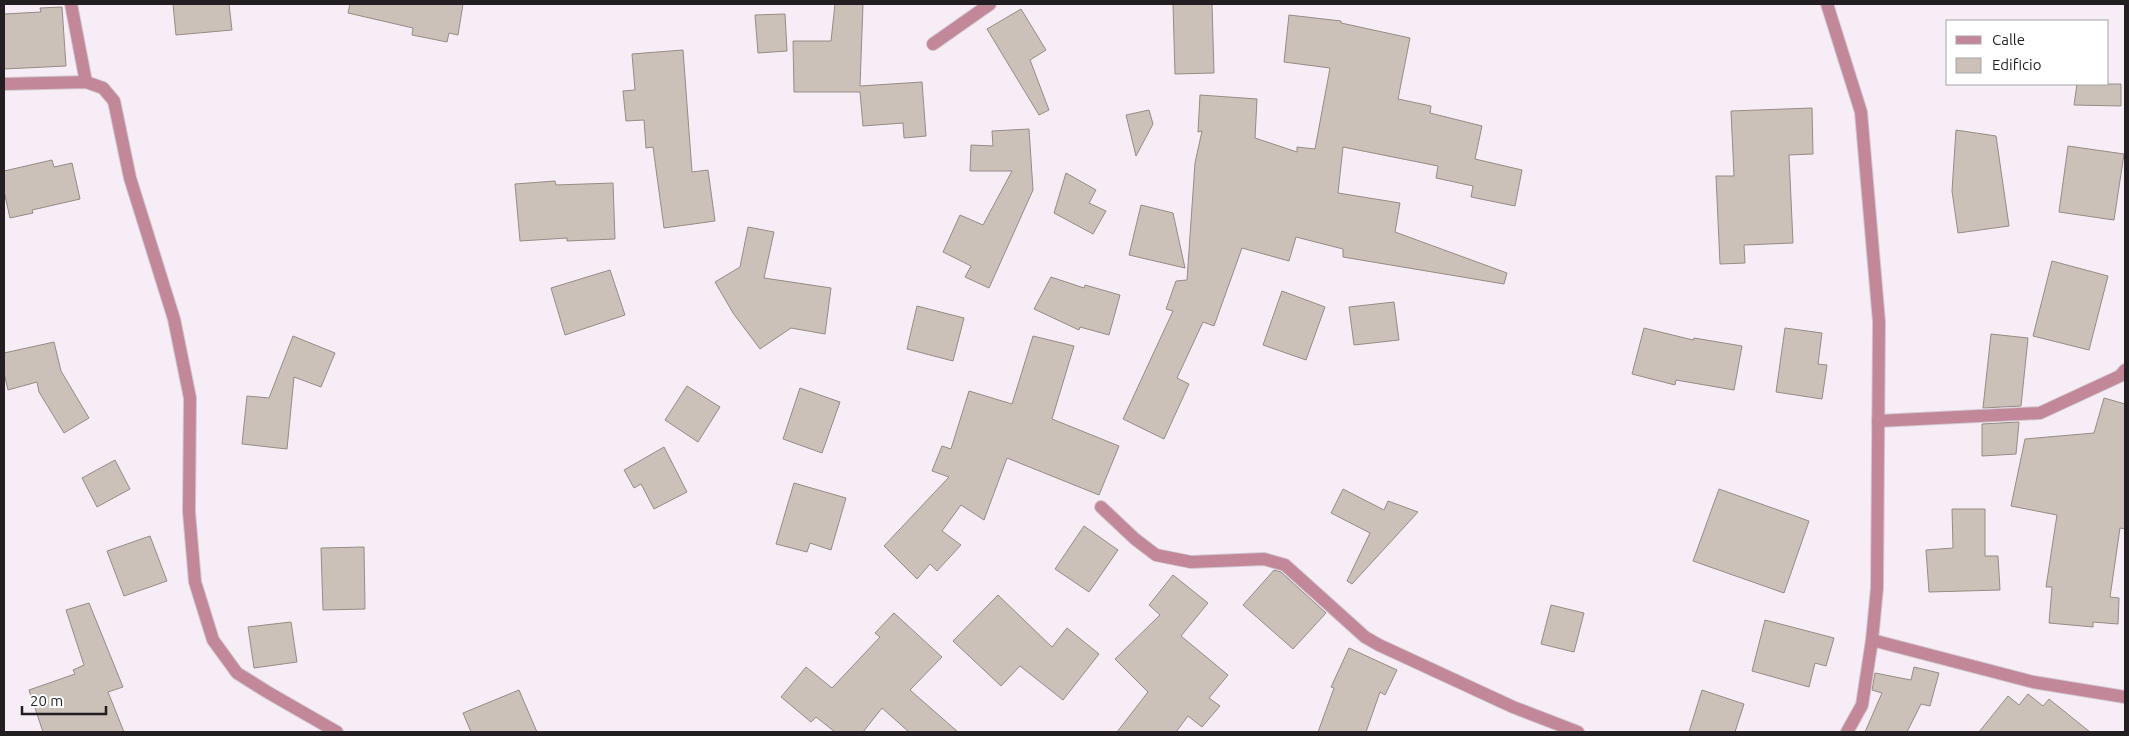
<svg xmlns="http://www.w3.org/2000/svg" width="2129" height="736" font-family="Ubuntu,sans-serif">
	<style>
		.building { fill: #cbc1b9; stroke: #958c84 }
		.lines { fill: none; stroke-linecap: round; stroke-linejoin: round }
		.minor-casing { stroke: #d1c8d0; stroke-width: 14 }
		.minor { stroke: #c28798; stroke-width: 12 }
	</style>
	<rect width="100%" height="100%" fill="#f7edf6"/>
	<g class="building">
		<path d="M 173,4 L 229,4 L 232,30 L 176,35 Z"/>
		<path d="M 350,4 L 463,4 L 458,35 L 449,33 L 447,42 L 412,35 L 413,28 L 348,13 Z"/>
		<path d="M 835,4 L 863,4 L 860,86 L 922,82 L 926,136 L 904,138 L 903,123 L 863,126 L 860,92 L 794,92 L 793,41 L 831,41 Z"/>
		<path d="M 1173,4 L 1212,4 L 1214,73 L 1175,74 Z"/>
		<path d="M 62,7 L 66,66 L 4,69 L 4,14 L 41,12 L 40,8 Z"/>
		<path d="M 1021,9 L 1046,50 L 1030,60 L 1049,110 L 1039,115 L 987,29 Z"/>
		<path d="M 785,14 L 787,51 L 758,53 L 755,15 Z"/>
		<path d="M 1289,15 L 1341,21 L 1341,23 L 1410,38 L 1398,99 L 1431,106 L 1430,113 L 1482,126 L 1475,159 L 1522,170 L 1515,206 L 1471,197 L 1473,186 L 1436,178 L 1438,166 L 1343,147 L 1338,193 L 1400,203 L 1395,232 L 1507,273 L 1504,284 L 1343,257 L 1343,249 L 1296,237 L 1289,261 L 1242,248 L 1214,326 L 1203,322 L 1177,378 L 1189,384 L 1164,439 L 1123,419 L 1173,311 L 1166,309 L 1176,281 L 1187,280 L 1195,163 L 1202,131 L 1198,132 L 1200,95 L 1257,99 L 1255,138 L 1297,152 L 1297,147 L 1315,149 L 1330,68 L 1284,62 Z"/>
		<path d="M 683,50 L 692,172 L 708,170 L 715,221 L 664,228 L 653,147 L 646,148 L 644,120 L 626,121 L 623,91 L 635,90 L 632,54 Z"/>
		<path d="M 2077,84 L 2121,84 L 2121,106 L 2074,105 Z"/>
		<path d="M 1812,108 L 1813,154 L 1789,155 L 1793,243 L 1744,245 L 1745,263 L 1720,264 L 1716,176 L 1734,176 L 1731,111 Z"/>
		<path d="M 1149,110 L 1153,124 L 1136,156 L 1126,115 Z"/>
		<path d="M 1029,129 L 1033,190 L 989,288 L 965,277 L 971,266 L 943,252 L 960,215 L 983,225 L 1012,171 L 970,171 L 971,145 L 993,146 L 992,131 Z"/>
		<path d="M 1956,130 L 1996,136 L 2009,226 L 1958,233 L 1952,191 Z"/>
		<path d="M 2068,146 L 2124,154 L 2114,220 L 2059,212 Z"/>
		<path d="M 52,160 L 54,167 L 72,163 L 80,199 L 32,210 L 33,213 L 10,218 L 4,191 L 4,171 Z"/>
		<path d="M 1066,173 L 1096,190 L 1089,203 L 1106,211 L 1093,234 L 1054,213 Z"/>
		<path d="M 555,181 L 556,185 L 613,183 L 615,239 L 567,241 L 567,238 L 520,241 L 515,184 Z"/>
		<path d="M 1141,205 L 1173,213 L 1185,268 L 1129,255 Z"/>
		<path d="M 748,227 L 774,232 L 764,278 L 831,288 L 825,334 L 791,328 L 760,349 L 733,313 L 715,282 L 740,267 Z"/>
		<path d="M 2052,261 L 2108,276 L 2089,350 L 2033,336 Z"/>
		<path d="M 610,270 L 625,315 L 565,335 L 551,288 Z"/>
		<path d="M 1051,277 L 1084,288 L 1085,285 L 1120,295 L 1109,335 L 1080,327 L 1079,330 L 1034,309 Z"/>
		<path d="M 1282,291 L 1325,307 L 1306,360 L 1263,345 Z"/>
		<path d="M 1394,302 L 1399,340 L 1354,345 L 1349,307 Z"/>
		<path d="M 917,306 L 964,318 L 953,361 L 907,349 Z"/>
		<path d="M 1644,328 L 1693,340 L 1694,338 L 1742,346 L 1734,390 L 1676,380 L 1675,385 L 1632,374 Z"/>
		<path d="M 1785,328 L 1822,333 L 1818,364 L 1827,365 L 1822,399 L 1776,392 Z"/>
		<path d="M 1991,334 L 2028,338 L 2021,406 L 1983,408 Z"/>
		<path d="M 293,336 L 335,353 L 321,387 L 294,377 L 287,449 L 242,444 L 247,396 L 269,398 Z"/>
		<path d="M 1033,336 L 1074,346 L 1052,419 L 1119,446 L 1099,495 L 1007,458 L 984,520 L 961,505 L 942,531 L 961,545 L 937,571 L 930,564 L 917,579 L 884,546 L 949,477 L 932,471 L 942,446 L 951,449 L 969,391 L 1012,404 Z"/>
		<path d="M 54,342 L 61,371 L 89,418 L 64,433 L 39,392 L 37,382 L 8,390 L 4,373 L 4,353 Z"/>
		<path d="M 687,386 L 720,407 L 698,442 L 665,420 Z"/>
		<path d="M 800,388 L 840,402 L 822,453 L 783,439 Z"/>
		<path d="M 2104,398 L 2125,404 L 2125,529 L 2120,528 L 2110,597 L 2119,598 L 2118,624 L 2093,622 L 2093,627 L 2049,623 L 2052,587 L 2046,587 L 2057,515 L 2011,506 L 2025,439 L 2094,433 Z"/>
		<path d="M 2019,422 L 2016,454 L 1982,456 L 1982,424 Z"/>
		<path d="M 664,447 L 687,492 L 654,509 L 641,484 L 634,488 L 624,470 Z"/>
		<path d="M 115,460 L 130,489 L 97,507 L 82,478 Z"/>
		<path d="M 794,483 L 846,498 L 831,550 L 810,543 L 807,552 L 776,544 Z"/>
		<path d="M 1343,489 L 1384,510 L 1388,501 L 1418,512 L 1352,584 L 1347,581 L 1370,533 L 1331,513 Z"/>
		<path d="M 1719,489 L 1809,521 L 1784,593 L 1693,561 Z"/>
		<path d="M 1952,509 L 1985,509 L 1985,556 L 1998,556 L 2000,590 L 1929,592 L 1926,550 L 1953,548 Z"/>
		<path d="M 1084,526 L 1118,550 L 1089,592 L 1055,569 Z"/>
		<path d="M 150,536 L 167,581 L 124,596 L 107,551 Z"/>
		<path d="M 364,547 L 365,609 L 323,610 L 321,548 Z"/>
		<path d="M 1274,570 L 1281,572 L 1326,613 L 1293,649 L 1243,605 Z"/>
		<path d="M 1173,575 L 1208,603 L 1181,636 L 1228,675 L 1209,698 L 1220,706 L 1202,727 L 1188,716 L 1176,732 L 1117,732 L 1148,692 L 1115,659 L 1160,615 L 1149,605 Z"/>
		<path d="M 998,595 L 1052,647 L 1067,628 L 1099,654 L 1063,700 L 1020,666 L 1001,686 L 953,641 Z"/>
		<path d="M 89,603 L 123,687 L 108,692 L 124,732 L 43,732 L 29,690 L 75,674 L 73,670 L 84,665 L 66,610 Z"/>
		<path d="M 1551,605 L 1584,613 L 1574,652 L 1541,644 Z"/>
		<path d="M 894,613 L 942,657 L 910,690 L 958,732 L 909,732 L 882,708 L 863,732 L 835,732 L 816,717 L 811,722 L 781,697 L 806,667 L 832,688 L 880,637 L 875,633 Z"/>
		<path d="M 1765,620 L 1834,638 L 1826,666 L 1815,663 L 1809,687 L 1752,671 Z"/>
		<path d="M 291,622 L 297,662 L 254,668 L 248,627 Z"/>
		<path d="M 1349,648 L 1397,670 L 1385,695 L 1380,692 L 1366,732 L 1318,732 L 1334,688 L 1331,687 Z"/>
		<path d="M 1914,667 L 1939,673 L 1930,706 L 1921,704 L 1907,732 L 1865,732 L 1882,693 L 1872,690 L 1875,673 L 1911,680 Z"/>
		<path d="M 519,690 L 537,732 L 471,732 L 463,713 Z"/>
		<path d="M 1702,690 L 1744,704 L 1735,732 L 1689,732 Z"/>
		<path d="M 2028,694 L 2043,706 L 2049,699 L 2090,732 L 1979,732 L 2008,696 L 2019,705 Z"/>
	</g>
	<g class="lines">
		<g class="minor-casing">
			<g id="minor">
				<path d="M 71,4 L 86,82"/>
				<path d="M 1827,4 L 1861,112 L 1879,322 L 1877,588 L 1872,640 L 1862,705 L 1847,732"/>
				<path d="M 933,44 L 990,4"/>
				<path d="M 4,84 L 86,82 L 103,88 L 114,101 L 130,178 L 174,319 L 190,398 L 189,512 L 195,582 L 213,640 L 237,673 L 269,693 L 337,732"/>
				<path d="M 1878,421 L 2040,413 L 2120,376 L 2125,370"/>
				<path d="M 1101,507 L 1135,539 L 1156,555 L 1191,562 L 1264,559 L 1285,565 L 1365,637 L 1379,645 L 1513,707 L 1578,732"/>
				<path d="M 1872,640 L 2033,682 L 2125,697"/>
			</g>
		</g>
		<use href="#minor" class="minor"/>
	</g>
	<rect width="2129" height="736" fill="none" stroke="#221e21" stroke-width="10"/>
	<rect x="1946" y="20" width="162" height="65" fill="#ffffff" stroke="#a7a5a6"/>
	<rect x="1956" y="36" width="25" height="8" fill="#c28798" stroke="#a7a5a6"/>
	<text x="1992" y="45" font-size="15" fill="#221e21">Calle</text>
	<rect x="1956" y="58" width="25" height="15" fill="#cbc1b9" stroke="#a7a5a6"/>
	<text x="1992" y="70" font-size="15" fill="#221e21">Edificio</text>
	<path d="M22 706v8h84v-8" fill="none" stroke="#221e21" stroke-width="2.5"/>
	<text x="30" y="706" font-size="15" fill="#221e21" stroke="#ffffff" stroke-width="4" paint-order="stroke">20 m</text>
</svg>
